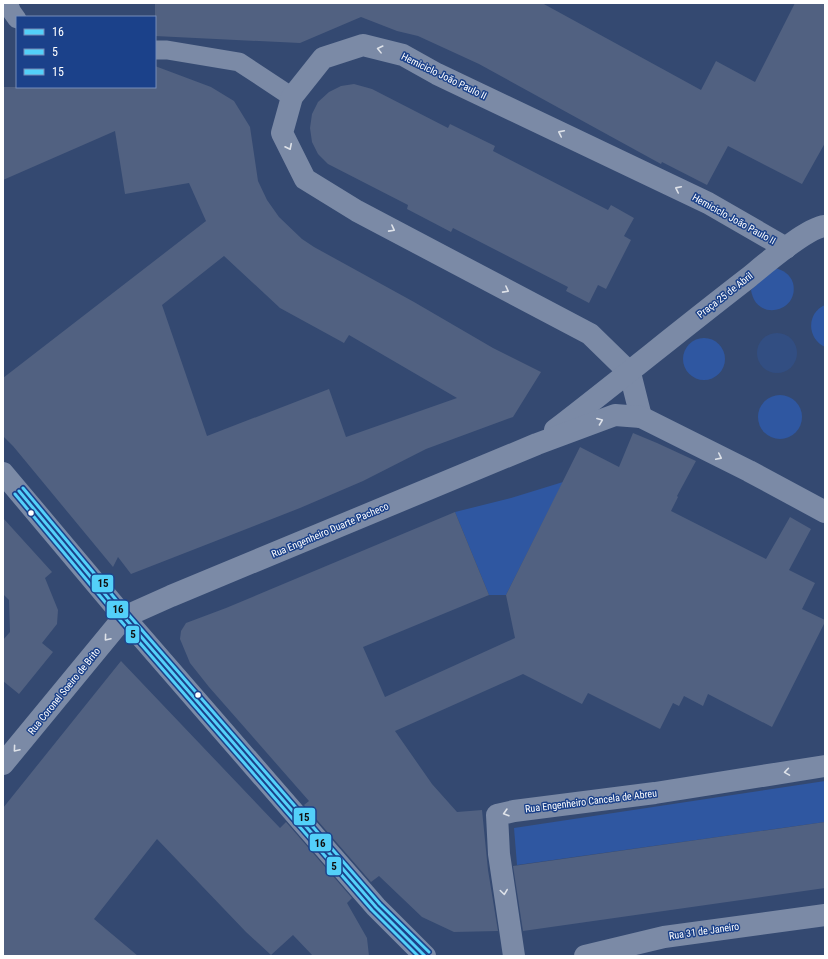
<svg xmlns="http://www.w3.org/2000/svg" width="828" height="959" font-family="'Roboto Condensed',sans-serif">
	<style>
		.green { fill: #2f57a1 }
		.water { fill: #324e82 }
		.building { fill: #516181; fill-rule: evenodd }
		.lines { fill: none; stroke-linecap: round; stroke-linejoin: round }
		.pedestrian { stroke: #7b8aa6; stroke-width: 19 }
		.minor { stroke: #7b8aa6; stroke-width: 22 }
		.bus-1-casing { stroke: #1b418a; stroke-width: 6 }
		.bus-2-casing { stroke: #1b418a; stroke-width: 6 }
		.bus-3-casing { stroke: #1b418a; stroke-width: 6 }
		.bus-1 { stroke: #53d0f9; stroke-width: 3 }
		.bus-2 { stroke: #53d0f9; stroke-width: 3 }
		.bus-3 { stroke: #53d0f9; stroke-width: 3 }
		.oneway { stroke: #dee2e9 }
		.bus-dot { fill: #fff; stroke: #1b418a; stroke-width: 1.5 }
		.labels { text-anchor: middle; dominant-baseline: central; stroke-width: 3; stroke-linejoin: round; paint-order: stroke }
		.street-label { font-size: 10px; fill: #fff; stroke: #1b418a }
		.line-badge { stroke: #1b418a; stroke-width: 1.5 }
		.pale-badge-label { font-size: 11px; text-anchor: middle; font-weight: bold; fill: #111 }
	</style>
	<rect width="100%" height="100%" fill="#344971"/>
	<g class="green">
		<path d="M 775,268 C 783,270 790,274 793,283 C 800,312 756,323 751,290 Z"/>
		<path d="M 825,305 L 825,347 C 807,339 806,313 825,305 Z"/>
		<circle cx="704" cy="359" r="21"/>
		<circle cx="780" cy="417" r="22"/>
		<path d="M 563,482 L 506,595 L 489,595 L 455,512 L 511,498 Z"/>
		<path d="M 825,781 L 825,822 L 517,865 L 514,828 Z"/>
	</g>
	<circle class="water" cx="777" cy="353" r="20"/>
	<g class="building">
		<path d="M 155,3 L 542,3 L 701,90 L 716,61 L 755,82 L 795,3 L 825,3 L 825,143 L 802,184 L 728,146 L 707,185 L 662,162 L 661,164 L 479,64 L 418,36 L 397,31 L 361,17 L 300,43 L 155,36 Z"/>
		<path d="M 155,66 L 211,87 L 234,101 L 250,127 L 258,181 L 267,200 L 279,217 L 302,239 L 314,247 L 414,302 L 493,348 L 541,372 L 513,417 L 426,449 L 363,481 L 300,508 L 131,574 L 118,557 L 113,567 L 13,446 L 3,436 L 3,378 L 206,221 L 189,183 L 125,194 L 115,131 L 3,180 L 3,87 L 155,87 ZM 224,256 L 280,308 L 344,343 L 349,335 L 457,398 L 346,437 L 329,389 L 207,436 L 162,305 Z"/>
		<path d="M 354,84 L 372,89 L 448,128 L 450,124 L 495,146 L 493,151 L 608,210 L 611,205 L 634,218 L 624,236 L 631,240 L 606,289 L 598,285 L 589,303 L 566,291 L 568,287 L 453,228 L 451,232 L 407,209 L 408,205 L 328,164 L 318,154 L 312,142 L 310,128 L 312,114 L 318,102 L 329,92 L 341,86 Z"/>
		<path d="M 633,433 L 657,443 L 696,461 L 677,496 L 678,497 L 671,511 L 766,559 L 790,517 L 811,529 L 789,570 L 815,583 L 802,609 L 825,620 L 825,622 L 772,727 L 708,694 L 703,706 L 684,696 L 679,706 L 673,703 L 660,729 L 588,693 L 582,704 L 523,674 L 395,731 L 432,784 L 457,812 L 482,810 L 488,870 L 498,931 L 454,932 L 422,917 L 379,876 L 371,882 L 304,805 L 309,801 L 209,687 L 190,663 L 180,639 L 181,631 L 186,623 L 226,608 L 455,512 L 489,595 L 363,647 L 385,697 L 515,638 L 506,595 L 580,447 L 619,467 Z"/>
		<path d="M 3,518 L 52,572 L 45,578 L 58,610 L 57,624 L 42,643 L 53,652 L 19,694 L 3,681 L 3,640 L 10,632 L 9,600 L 3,594 Z"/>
		<path d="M 121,661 L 280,828 L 286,822 L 352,898 L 347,903 L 367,938 L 369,956 L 313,956 L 293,935 L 271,955 L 246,932 L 157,839 L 94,919 L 138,956 L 3,956 L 3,808 Z"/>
		<path d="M 825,822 L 825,888 L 523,931 L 513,866 Z"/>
	</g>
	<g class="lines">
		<g class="pedestrian">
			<path d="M 8,3 L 12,12 L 17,19"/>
			<path d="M 155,50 L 167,50 L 239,62 L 292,97"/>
		</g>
		<g class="minor">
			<path d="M 641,417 L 630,373 L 590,334 L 357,211 L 305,179 L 282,133 L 292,97 L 323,58 L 363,45 L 403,55 L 437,74 L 708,203 L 786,248"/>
			<path d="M 555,430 C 620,380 683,328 748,278 C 764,265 806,228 825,226"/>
			<path d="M 3,473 L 124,617 L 376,907 L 425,956"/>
			<path d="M 3,764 L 124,617 L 171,596 L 537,444 L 615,415 L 641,417 L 749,471 L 825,512"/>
			<path d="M 514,956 L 499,854 L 497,815 L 514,811 L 655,793 L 825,766"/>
			<path d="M 585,956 L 664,937 L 825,915"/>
		</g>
		<g class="bus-1-casing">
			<path id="bus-1" d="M 19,491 L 124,617 L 376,907 L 425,956"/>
		</g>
		<g class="bus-2-casing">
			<path id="bus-2" d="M 15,494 L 120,620 L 372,910 L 418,956"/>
		</g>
		<g class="bus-3-casing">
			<path id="bus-3" d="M 23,488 L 128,614 L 380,904 L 429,952"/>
		</g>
		<use href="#bus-1" class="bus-1"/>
		<use href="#bus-2" class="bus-2"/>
		<use href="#bus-3" class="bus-3"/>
	</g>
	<defs><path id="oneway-chevron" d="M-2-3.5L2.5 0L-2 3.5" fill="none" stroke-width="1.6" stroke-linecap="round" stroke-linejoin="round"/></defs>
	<g class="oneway">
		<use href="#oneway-chevron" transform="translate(380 49) rotate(-166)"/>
		<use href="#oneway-chevron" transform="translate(561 133) rotate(-154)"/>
		<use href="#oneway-chevron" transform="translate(289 147) rotate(64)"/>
		<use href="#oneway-chevron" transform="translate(678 189) rotate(-154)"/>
		<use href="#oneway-chevron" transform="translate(392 229) rotate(28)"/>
		<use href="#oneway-chevron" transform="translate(506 290) rotate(28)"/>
		<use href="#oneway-chevron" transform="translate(600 421) rotate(-21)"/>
		<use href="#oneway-chevron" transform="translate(719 457) rotate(26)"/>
		<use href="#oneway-chevron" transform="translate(107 638) rotate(130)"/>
		<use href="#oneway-chevron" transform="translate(16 749) rotate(130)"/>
		<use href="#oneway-chevron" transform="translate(787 772) rotate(171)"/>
		<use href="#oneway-chevron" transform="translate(506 813) rotate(164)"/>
		<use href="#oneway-chevron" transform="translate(504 892) rotate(82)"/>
	</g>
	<g class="bus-dot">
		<circle cx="31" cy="513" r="3.5"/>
		<circle cx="198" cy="695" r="3.5"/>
	</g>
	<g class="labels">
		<g class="street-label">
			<text transform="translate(444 76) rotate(26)">Hemiciclo João Paulo II</text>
			<text transform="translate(734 219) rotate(29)">Hemiciclo João Paulo II</text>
			<text transform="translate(725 295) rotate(-38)">Praça 25 de Abril</text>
			<text transform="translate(330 530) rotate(-23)">Rua Engenheiro Duarte Pacheco</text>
			<text transform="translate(64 691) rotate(-51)">Rua Coronel Soeiro de Brito</text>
			<text transform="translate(591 801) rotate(-7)">Rua Engenheiro Cancela de Abreu</text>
			<text transform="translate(704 931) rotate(-8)">Rua 31 de Janeiro</text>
		</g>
	</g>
	<g class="line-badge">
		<rect x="91" y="574" width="23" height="19" rx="4" fill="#53d0f9"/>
		<rect x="106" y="600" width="23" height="19" rx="4" fill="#53d0f9"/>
		<rect x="125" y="625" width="15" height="19" rx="4" fill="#53d0f9"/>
		<rect x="293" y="807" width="23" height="19" rx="4" fill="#53d0f9"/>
		<rect x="309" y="833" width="23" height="19" rx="4" fill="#53d0f9"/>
		<rect x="326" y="856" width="16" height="20" rx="4" fill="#53d0f9"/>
	</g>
	<g class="pale-badge-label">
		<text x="103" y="587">15</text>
		<text x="118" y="613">16</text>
		<text x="133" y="638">5</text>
		<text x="304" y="821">15</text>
		<text x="320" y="847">16</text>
		<text x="334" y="870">5</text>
	</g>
	<rect width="828" height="959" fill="none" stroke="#ffffff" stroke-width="8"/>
	<rect x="16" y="16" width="140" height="72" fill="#1b418a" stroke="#768db9"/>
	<rect x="24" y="29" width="20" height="6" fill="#53d0f9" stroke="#768db9"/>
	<text x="52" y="36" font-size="12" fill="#ffffff">16</text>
	<rect x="24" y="49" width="20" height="6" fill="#53d0f9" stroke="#768db9"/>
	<text x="52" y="56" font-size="12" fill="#ffffff">5</text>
	<rect x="24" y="69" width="20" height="6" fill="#53d0f9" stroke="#768db9"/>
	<text x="52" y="76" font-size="12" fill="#ffffff">15</text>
</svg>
